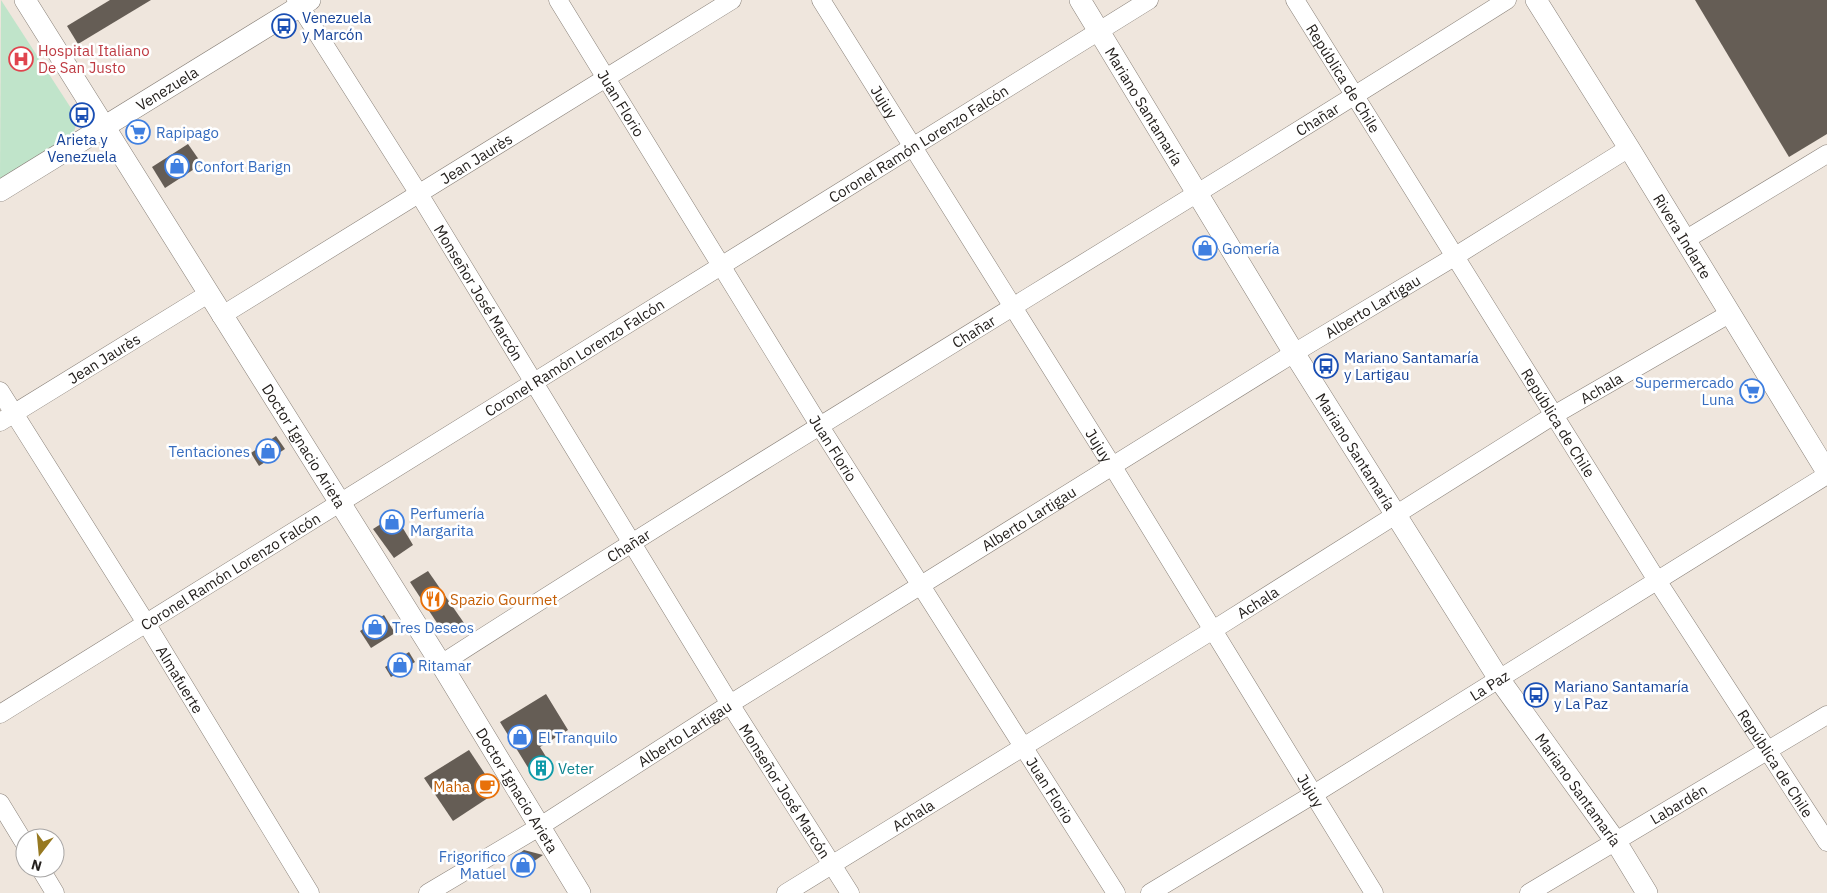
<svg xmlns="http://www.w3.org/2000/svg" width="1827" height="893" font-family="'IBM Plex Sans',sans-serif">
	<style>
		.green { fill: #c0e4ca }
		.building { fill: #655d55 }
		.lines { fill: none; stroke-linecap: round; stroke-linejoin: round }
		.minor-casing { stroke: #898179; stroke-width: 19 }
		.tertiary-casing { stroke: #898179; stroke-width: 22 }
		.minor { stroke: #fff; stroke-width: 18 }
		.tertiary { stroke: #fff; stroke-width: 21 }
		.labels { text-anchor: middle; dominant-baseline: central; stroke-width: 5; stroke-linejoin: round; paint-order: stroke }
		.transit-label { font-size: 15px; fill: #164399; stroke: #fff; text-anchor: start }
		.health-label { font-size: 15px; fill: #be3a42; stroke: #fff; text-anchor: start }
		.street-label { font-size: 15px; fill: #25211e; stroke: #fff }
		.shop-label { font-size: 15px; fill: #366cbe; stroke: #fff; text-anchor: start }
		.food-label { font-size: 15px; fill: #c56008; stroke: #fff; text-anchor: start }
		.culture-label { font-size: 15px; fill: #0d838f; stroke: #fff; text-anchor: start }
	</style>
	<rect width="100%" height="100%" fill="#efe6dd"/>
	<path class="green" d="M 1,0 L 78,119 L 73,135 L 0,179 Z"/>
	<g class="building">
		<path d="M 110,0 L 151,0 L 78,44 L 67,26 Z"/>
		<path d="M 1695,0 L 1827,0 L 1827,134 L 1789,157 Z"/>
		<path d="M 188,144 L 202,164 L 165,188 L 152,167 Z"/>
		<path d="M 276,436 L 285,449 L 259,466 L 251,453 Z"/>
		<path d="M 395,515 L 413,545 L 394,558 L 373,529 Z"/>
		<path d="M 428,571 L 464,623 L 451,632 L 441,629 L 410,582 Z"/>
		<path d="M 384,615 L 395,633 L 371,648 L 360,631 Z"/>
		<path d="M 409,652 L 415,662 L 391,677 L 385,667 Z"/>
		<path d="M 546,694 L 568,730 L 540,747 L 553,768 L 535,779 L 500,722 Z"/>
		<path d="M 469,750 L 497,792 L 453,821 L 424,778 Z"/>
		<path d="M 524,850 L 543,855 L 521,870 L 513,858 Z"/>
	</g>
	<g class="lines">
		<g class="minor-casing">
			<g id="minor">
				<path id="s1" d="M 296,0 L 419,194 L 730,704 L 850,893"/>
				<path id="s2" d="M 558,0 L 819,425 L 1116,893"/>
				<path id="s3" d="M 821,0 L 1113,467 L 1374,893"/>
				<path id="s4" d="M 1295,0 L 1658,582 L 1827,842"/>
				<path d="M 1685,240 L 1827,154"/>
				<path id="s5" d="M 221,316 L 732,0"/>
				<path id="s6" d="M 0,391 L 146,623 L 310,893"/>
				<path id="s7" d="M 0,422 L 208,294"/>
				<path id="s8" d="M 441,664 C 793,438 1153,224 1507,0"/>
				<path id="s9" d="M 0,714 L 1149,0"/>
				<path d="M 0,803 L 25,844"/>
				<path d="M 40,868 L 55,893"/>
				<path id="s10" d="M 428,893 L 539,827 L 730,704 L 1294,353 L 1454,257 L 1629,148"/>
				<path id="s11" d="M 786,893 L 1213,630 L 1554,415 L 1729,314"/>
				<path id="s12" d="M 1150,893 L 1314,794 L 1827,475"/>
				<path id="s13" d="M 1529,893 L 1827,715"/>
			</g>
		</g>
		<g class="tertiary-casing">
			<g id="tertiary">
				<path id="s14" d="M 25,0 L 441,664 L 580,893"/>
				<path id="s15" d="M 1080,0 L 1294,353 L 1499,679 L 1616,842 L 1647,893"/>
				<path id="s16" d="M 1536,0 L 1629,148 L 1827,472"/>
				<path id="s17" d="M 0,191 L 310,0"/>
			</g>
		</g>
		<use href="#minor" class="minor"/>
		<use href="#tertiary" class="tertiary"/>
	</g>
	<defs>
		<g id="bus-ring" transform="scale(1.25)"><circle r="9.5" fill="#fff" stroke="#1a4fb4" stroke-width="1.5"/><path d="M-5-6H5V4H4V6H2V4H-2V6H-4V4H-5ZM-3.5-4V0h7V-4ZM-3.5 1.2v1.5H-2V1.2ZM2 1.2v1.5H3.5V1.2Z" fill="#1a4fb4"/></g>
		<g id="hospital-ring" transform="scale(1.25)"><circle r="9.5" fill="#fff" stroke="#e0444e" stroke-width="1.5"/><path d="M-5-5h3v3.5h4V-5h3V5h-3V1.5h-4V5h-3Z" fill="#e0444e"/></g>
		<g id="supermarket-ring" transform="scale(1.25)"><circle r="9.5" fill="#fff" stroke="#3f7fe0" stroke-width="1.5"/><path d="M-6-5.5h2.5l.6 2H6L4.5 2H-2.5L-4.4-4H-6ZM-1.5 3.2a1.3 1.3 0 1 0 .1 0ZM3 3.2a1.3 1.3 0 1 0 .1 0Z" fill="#3f7fe0"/></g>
		<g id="shop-ring" transform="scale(1.25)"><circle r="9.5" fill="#fff" stroke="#3f7fe0" stroke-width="1.5"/><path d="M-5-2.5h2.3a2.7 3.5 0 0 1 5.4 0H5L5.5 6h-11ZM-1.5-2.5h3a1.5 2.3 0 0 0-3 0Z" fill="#3f7fe0"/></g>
		<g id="restaurant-ring" transform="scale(1.25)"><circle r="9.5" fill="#fff" stroke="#e8710a" stroke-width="1.5"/><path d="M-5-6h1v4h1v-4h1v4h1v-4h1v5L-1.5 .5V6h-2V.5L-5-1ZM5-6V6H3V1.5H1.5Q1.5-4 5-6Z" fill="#e8710a"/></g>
		<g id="building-ring" transform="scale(1.25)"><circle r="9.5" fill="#fff" stroke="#0f9aa8" stroke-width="1.5"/><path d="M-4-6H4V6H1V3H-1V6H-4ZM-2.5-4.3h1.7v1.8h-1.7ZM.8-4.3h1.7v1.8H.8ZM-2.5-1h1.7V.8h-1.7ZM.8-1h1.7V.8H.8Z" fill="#0f9aa8"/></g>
		<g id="cafe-ring" transform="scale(1.25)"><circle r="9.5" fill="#fff" stroke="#e8710a" stroke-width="1.5"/><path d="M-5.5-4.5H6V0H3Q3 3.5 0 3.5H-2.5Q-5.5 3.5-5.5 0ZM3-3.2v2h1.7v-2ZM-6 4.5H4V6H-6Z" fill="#e8710a"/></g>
	</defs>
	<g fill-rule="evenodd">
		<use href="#bus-ring" x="284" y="26"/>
		<use href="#hospital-ring" x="21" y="59"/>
		<use href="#bus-ring" x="82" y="115"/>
		<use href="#supermarket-ring" x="138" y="132"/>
		<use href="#shop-ring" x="177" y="166"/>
		<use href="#shop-ring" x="1205" y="248"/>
		<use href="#bus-ring" x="1326" y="366"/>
		<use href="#supermarket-ring" x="1752" y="391"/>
		<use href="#shop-ring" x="268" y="451"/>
		<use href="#shop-ring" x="392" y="522"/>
		<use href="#restaurant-ring" x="433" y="599"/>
		<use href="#shop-ring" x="375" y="627"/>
		<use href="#shop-ring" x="400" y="665"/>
		<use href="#bus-ring" x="1536" y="695"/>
		<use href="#shop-ring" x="520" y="737"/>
		<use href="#building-ring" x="541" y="768"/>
		<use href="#cafe-ring" x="487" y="786"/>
		<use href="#shop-ring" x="523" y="865"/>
	</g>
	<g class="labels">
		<g class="transit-label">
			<text x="302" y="17">Venezuela<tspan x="302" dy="17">y Marcón</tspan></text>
			<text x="82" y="139" text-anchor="middle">Arieta y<tspan x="82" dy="17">Venezuela</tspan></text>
			<text x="1344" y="357">Mariano Santamaría<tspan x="1344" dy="17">y Lartigau</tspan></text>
			<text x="1554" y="686">Mariano Santamaría<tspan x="1554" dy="17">y La Paz</tspan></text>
		</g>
		<g class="health-label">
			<text x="38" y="50">Hospital Italiano<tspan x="38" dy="17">De San Justo</tspan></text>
		</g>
		<g class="street-label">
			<text stroke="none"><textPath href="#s4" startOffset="92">República de Chile</textPath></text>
			<text stroke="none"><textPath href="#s17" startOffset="196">Venezuela</textPath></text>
			<text stroke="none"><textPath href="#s3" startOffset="120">Jujuy</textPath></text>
			<text stroke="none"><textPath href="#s2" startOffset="121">Juan Florio</textPath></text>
			<text stroke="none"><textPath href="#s15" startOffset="124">Mariano Santamaría</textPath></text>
			<text stroke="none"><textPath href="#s8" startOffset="1032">Chañar</textPath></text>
			<text stroke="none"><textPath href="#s9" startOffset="1081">Coronel Ramón Lorenzo Falcón</textPath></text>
			<text stroke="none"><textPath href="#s5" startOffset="300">Jean Jaurès</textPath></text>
			<text stroke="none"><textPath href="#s16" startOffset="278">Rivera Indarte</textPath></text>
			<text stroke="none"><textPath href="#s1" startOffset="345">Monseñor José Marcón</textPath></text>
			<text stroke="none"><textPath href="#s10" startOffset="1112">Alberto Lartigau</textPath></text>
			<text stroke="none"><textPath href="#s8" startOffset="628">Chañar</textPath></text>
			<text stroke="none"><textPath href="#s9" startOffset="676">Coronel Ramón Lorenzo Falcón</textPath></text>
			<text stroke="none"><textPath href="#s7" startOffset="122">Jean Jaurès</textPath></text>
			<text stroke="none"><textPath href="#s11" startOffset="959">Achala</textPath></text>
			<text stroke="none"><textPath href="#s4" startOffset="498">República de Chile</textPath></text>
			<text stroke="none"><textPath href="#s3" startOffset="525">Jujuy</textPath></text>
			<text stroke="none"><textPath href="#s14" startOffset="526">Doctor Ignacio Arieta</textPath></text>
			<text stroke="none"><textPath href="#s2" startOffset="526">Juan Florio</textPath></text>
			<text stroke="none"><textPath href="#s15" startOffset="529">Mariano Santamaría</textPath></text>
			<text stroke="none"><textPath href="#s10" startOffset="708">Alberto Lartigau</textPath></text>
			<text stroke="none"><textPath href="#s8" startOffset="222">Chañar</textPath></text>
			<text stroke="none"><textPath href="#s9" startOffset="271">Coronel Ramón Lorenzo Falcón</textPath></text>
			<text stroke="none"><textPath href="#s11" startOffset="554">Achala</textPath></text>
			<text stroke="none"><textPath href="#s6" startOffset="340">Almafuerte</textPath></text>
			<text stroke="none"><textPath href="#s12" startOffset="398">La Paz</textPath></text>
			<text stroke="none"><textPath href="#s10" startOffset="302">Alberto Lartigau</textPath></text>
			<text stroke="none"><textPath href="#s4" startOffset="902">República de Chile</textPath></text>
			<text stroke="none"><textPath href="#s14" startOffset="931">Doctor Ignacio Arieta</textPath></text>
			<text stroke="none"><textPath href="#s3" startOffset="930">Jujuy</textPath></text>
			<text stroke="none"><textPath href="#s15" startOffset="934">Mariano Santamaría</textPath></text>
			<text stroke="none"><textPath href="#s1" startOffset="930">Monseñor José Marcón</textPath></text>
			<text stroke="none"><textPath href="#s2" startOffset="931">Juan Florio</textPath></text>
			<text stroke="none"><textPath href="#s13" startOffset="174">Labardén</textPath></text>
			<text stroke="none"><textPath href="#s11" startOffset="149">Achala</textPath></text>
		</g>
		<g class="shop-label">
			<text x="156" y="132">Rapipago</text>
			<text x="194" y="166">Confort Barign</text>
			<text x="1222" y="248">Gomería</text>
			<text x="1734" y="382" text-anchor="end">Supermercado<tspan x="1734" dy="17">Luna</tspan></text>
			<text x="250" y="451" text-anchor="end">Tentaciones</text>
			<text x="410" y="513">Perfumería<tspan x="410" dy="17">Margarita</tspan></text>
			<text x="392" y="627">Tres Deseos</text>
			<text x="418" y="665">Ritamar</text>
			<text x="538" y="737">El Tranquilo</text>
			<text x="506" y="856" text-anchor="end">Frigorifico<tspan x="506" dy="17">Matuel</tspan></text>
		</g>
		<g class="food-label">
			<text x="450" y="599">Spazio Gourmet</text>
			<text x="470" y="786" text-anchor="end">Maha</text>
		</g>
		<g class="culture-label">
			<text x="558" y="768">Veter</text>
		</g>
	</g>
	<g transform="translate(40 853) rotate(196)"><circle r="24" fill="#ffffff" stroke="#a8a6a5"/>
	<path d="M0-4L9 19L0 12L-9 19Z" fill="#977921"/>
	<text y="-8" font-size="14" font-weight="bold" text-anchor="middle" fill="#25211e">N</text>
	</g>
</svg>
